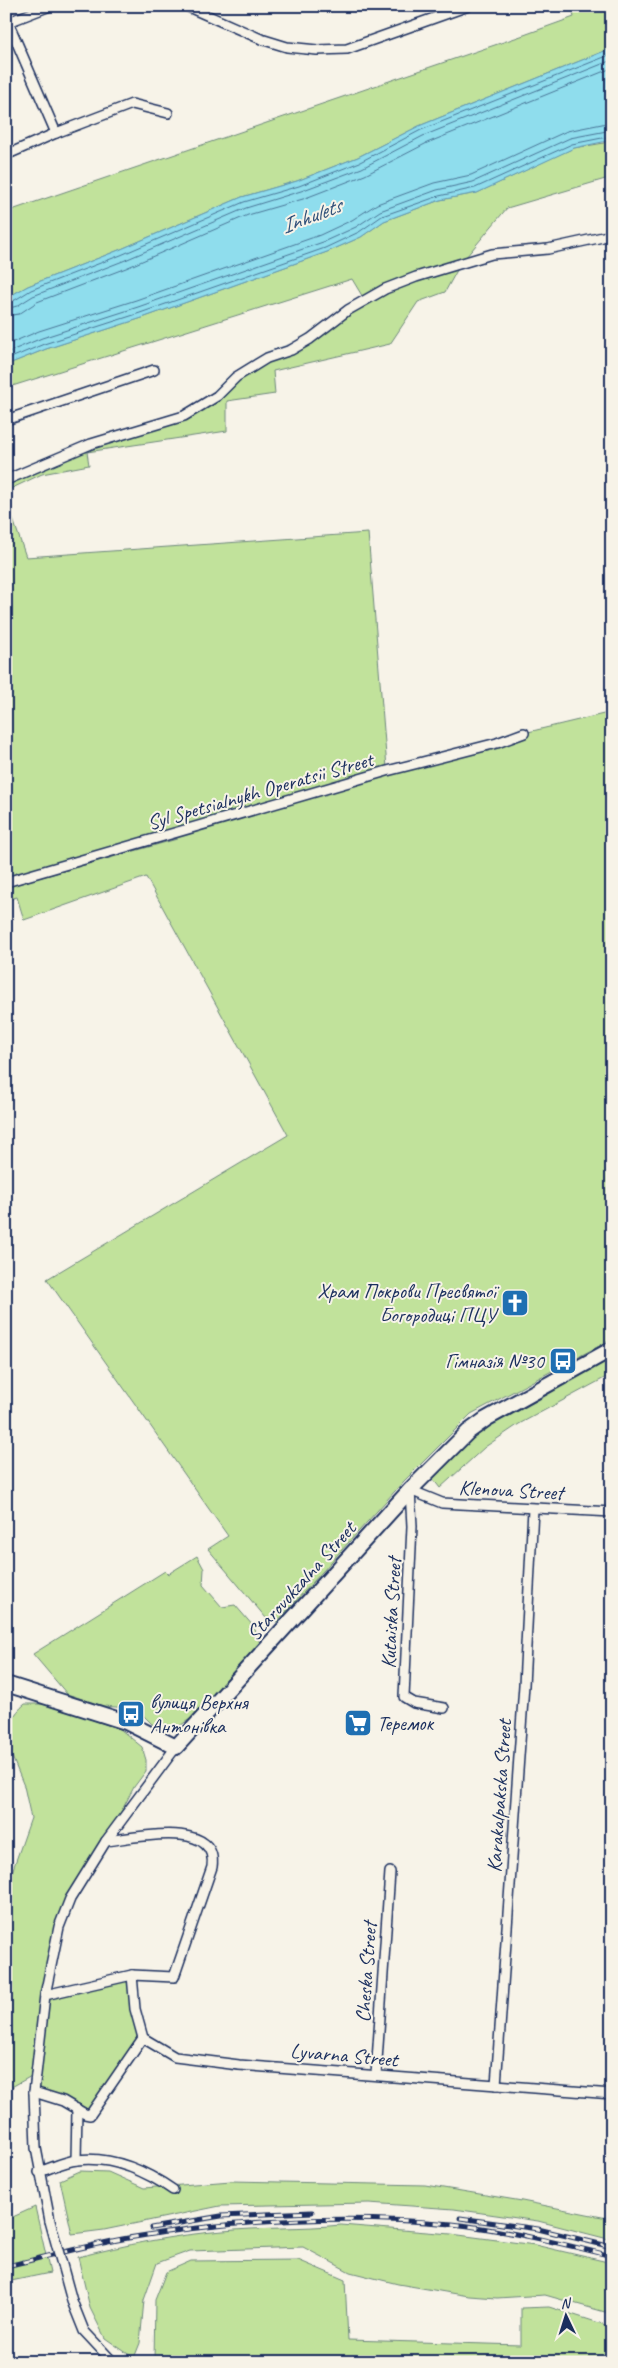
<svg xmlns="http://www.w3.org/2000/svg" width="618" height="2368" font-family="Caveat,sans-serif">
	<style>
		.green { fill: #c1e29b; stroke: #6e887c }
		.water { fill: #8fdded; stroke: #6197b4 }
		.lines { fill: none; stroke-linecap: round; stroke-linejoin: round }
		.shore { stroke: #497597; stroke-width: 1 }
		.street-casing { stroke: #1b2f5e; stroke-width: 12 }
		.primary-casing { stroke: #1b2f5e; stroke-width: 18 }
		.street { stroke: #f7f3e8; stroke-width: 9 }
		.primary { stroke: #f7f3e8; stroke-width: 14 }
		.rail-casing { stroke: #1b2f5e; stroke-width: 5 }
		.rail { stroke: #f7f3e8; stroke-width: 3; stroke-dasharray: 9; stroke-linecap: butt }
		.street-bridge-casing { stroke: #1b2f5e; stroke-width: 12; stroke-linecap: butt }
		.street-bridge { stroke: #f7f3e8; stroke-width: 9 }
		.labels { text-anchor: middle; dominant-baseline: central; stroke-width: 4; stroke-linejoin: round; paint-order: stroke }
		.street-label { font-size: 21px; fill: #1b2f5e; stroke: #f7f3e8 }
		.poi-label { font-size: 21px; fill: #1b2f5e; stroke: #f7f3e8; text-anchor: end }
		.water-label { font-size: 22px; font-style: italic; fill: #32527b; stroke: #f7f3e8 }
	</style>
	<rect width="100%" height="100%" fill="#f7f3e8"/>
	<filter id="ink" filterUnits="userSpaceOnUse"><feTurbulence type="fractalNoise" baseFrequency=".02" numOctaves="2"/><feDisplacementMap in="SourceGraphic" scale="10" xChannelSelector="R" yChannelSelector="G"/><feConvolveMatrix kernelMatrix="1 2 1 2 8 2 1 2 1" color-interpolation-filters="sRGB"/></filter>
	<g filter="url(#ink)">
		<g class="green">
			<path d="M 571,6 L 612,6 L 612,48 L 419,126 L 358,157 L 297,181 L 242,197 L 119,250 L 28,286 L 6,298 L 6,212 L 524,35 L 574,17 Z"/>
			<path d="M 612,134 L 612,177 L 507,208 L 461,263 L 445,292 L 418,302 L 390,344 L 273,371 L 275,394 L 227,401 L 227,431 L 87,452 L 89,465 L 42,474 L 6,491 L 6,480 L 91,444 L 184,416 L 236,377 L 291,350 L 364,299 L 352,279 L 6,388 L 6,365 L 46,349 L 142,318 L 327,252 L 361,237 L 384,221 L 440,200 L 477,193 L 558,155 L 574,148 L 604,143 Z"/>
			<path d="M 6,499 L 26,557 L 368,533 L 387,768 L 6,879 Z"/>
			<path d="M 612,712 L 612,1339 L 471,1414 L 404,1481 L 277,1622 L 266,1618 L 208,1549 L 228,1536 L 47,1279 L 288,1135 L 146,877 L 24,920 L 17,897 L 6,900 L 6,887 L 177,839 L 175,834 L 524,733 Z"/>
			<path d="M 612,1355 L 612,1374 L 519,1424 L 485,1447 L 440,1488 L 433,1479 L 436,1473 L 481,1428 Z"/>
			<path d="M 197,1556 L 204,1569 L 203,1585 L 222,1607 L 235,1605 L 254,1627 L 260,1643 L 190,1719 L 175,1729 L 161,1729 L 152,1724 L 144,1716 L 127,1708 L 104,1706 L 67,1694 L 33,1654 L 165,1571 L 168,1574 Z"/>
			<path d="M 25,1704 L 45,1704 L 120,1729 L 142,1747 L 146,1760 L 146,1771 L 134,1787 L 106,1841 L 70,1899 L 45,1994 L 132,1975 L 143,2038 L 90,2115 L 34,2092 L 35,2074 L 6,2090 L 6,1889 L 31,1818 L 24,1786 L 6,1742 C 6,1727 14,1713 25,1704 Z"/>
			<path d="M 80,2171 L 108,2172 L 144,2188 L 231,2181 L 425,2185 L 522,2201 L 612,2219 L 612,2240 L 538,2221 L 454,2209 L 369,2203 L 220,2206 L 104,2230 L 72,2234 L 60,2180 Z"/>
			<path d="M 35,2207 L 50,2273 L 6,2282 L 6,2220 Z"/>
			<path d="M 341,2225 L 451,2234 L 535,2245 L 612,2263 L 612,2314 L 545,2295 L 497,2298 L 469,2296 L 398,2284 L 350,2272 L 303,2247 L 190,2251 L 157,2263 L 144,2300 L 140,2343 L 134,2358 L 105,2338 L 90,2308 L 78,2257 C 125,2245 174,2235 223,2231 C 263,2227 302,2229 341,2225 Z"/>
			<path d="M 298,2260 L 345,2280 L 348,2340 L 521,2345 L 521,2308 L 549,2307 L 612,2327 L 612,2362 L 154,2362 L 155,2300 L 166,2272 L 191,2261 Z"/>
		</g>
		<path class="water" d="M 612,48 L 612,140 L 574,148 L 477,193 L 440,200 L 384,221 L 361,237 L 327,252 L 142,318 L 46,349 L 6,365 L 6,298 L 28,286 L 119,250 L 242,197 L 297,181 L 358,157 L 419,126 Z"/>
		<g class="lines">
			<g class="shore">
				<path d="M 6,303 L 15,300 L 31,290 L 121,255 L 244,202 L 299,186 L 360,162 L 421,130 L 612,54"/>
				<path d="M 6,309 L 17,306 L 33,296 L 123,261 L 246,208 L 301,191 L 362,168 L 423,136 L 612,60"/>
				<path d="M 6,316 L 19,314 L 37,302 L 126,268 L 248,215 L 303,199 L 365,175 L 427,143 L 612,68"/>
				<path d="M 6,345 L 39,331 L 136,300 L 320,235 L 352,220 L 377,204 L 434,183 L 471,175 L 567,131 L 612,122"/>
				<path d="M 6,353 L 42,338 L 138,307 L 323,242 L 356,227 L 380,211 L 437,190 L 473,182 L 570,138 L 612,130"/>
				<path d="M 6,360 L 44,344 L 140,313 L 325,248 L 359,232 L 382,216 L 439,196 L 475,188 L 572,144 L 612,136"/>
			</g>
			<g class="street-casing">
				<g id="street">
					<path d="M 186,6 L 261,39 L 287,47 L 317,50 L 347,49 L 468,6"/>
					<path d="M 8,22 L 56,133"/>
					<path d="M 6,23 L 50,6"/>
					<path d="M 6,155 L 56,133 L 132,104 L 168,113"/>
					<path d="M 6,420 L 154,370"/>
					<path d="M 6,480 L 91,444 L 184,416 L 217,396 L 236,377 L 267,358 L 291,350 L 310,339 L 348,310 L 385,289 L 416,277 L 492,254 L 548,249 L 612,235"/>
					<path d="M 6,882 L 387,771 L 497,743 L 524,733"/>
					<path d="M 444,1708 L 414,1703 L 404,1697 L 412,1526 L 410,1490 L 442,1503 L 612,1512"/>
					<path d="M 132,1975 L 135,2009 L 143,2038 L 175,2057 L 239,2065 L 612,2094"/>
					<path d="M 45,1995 L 132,1975 L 174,1977 L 212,1867 C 219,1818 133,1838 106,1841"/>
					<path d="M 376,2075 L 390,1872"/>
					<path d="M 496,2085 L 524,1685 L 533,1509"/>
					<path d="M 34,2092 L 63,2101 L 85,2114 L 90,2115 L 143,2038"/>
					<path d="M 76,2160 L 77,2109"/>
					<path d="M 39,2172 C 51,2168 65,2161 77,2160 C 112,2156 144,2170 173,2190"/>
					<path d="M 50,2221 L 36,2148 L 34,2092 L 45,1995 L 59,1927 L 70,1899 L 106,1841 L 176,1747"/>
					<path d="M 72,2301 L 84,2331 L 113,2362"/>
				</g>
			</g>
			<g class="primary-casing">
				<path id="primary" d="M 6,1684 L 126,1722 L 176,1747 L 410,1490 L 468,1432 L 486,1419 L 612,1349"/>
			</g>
			<use href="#street" class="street"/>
			<use href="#primary" class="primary"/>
			<g class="rail-casing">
				<g id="rail">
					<path d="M 460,2218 L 538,2229 L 612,2247"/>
					<path d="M 151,2228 L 221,2216 L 312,2212"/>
					<path d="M 6,2266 C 47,2257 87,2245 128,2238 C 235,2220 344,2214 452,2224 C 506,2230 559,2243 612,2256"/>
				</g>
			</g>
			<use href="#rail" class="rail"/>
			<g class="street-bridge-casing">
				<path id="street-bridge" d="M 50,2221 L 72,2301"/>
			</g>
			<use href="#street-bridge" class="street-bridge"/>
		</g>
	</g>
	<defs>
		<g id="church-square" transform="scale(1.4375)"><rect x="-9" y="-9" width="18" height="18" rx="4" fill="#1f6fb2" stroke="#f7f3e8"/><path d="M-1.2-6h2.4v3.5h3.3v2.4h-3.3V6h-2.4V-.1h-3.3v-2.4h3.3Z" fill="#fff"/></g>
		<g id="bus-square" transform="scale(1.4375)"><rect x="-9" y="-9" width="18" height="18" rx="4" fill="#1f6fb2" stroke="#f7f3e8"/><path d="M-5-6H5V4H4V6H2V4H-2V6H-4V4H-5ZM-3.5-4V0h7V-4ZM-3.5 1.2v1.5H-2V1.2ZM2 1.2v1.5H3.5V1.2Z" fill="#fff"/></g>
		<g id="supermarket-square" transform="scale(1.4375)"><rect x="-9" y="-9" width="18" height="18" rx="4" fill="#1f6fb2" stroke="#f7f3e8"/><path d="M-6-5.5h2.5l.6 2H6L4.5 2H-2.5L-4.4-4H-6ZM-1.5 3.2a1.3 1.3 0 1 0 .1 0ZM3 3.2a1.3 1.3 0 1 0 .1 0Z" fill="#fff"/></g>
	</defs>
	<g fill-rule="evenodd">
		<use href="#church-square" x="515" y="1303"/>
		<use href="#bus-square" x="563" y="1361"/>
		<use href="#bus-square" x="131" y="1714"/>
		<use href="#supermarket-square" x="358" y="1723"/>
	</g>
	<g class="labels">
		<g class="street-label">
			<text transform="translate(260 791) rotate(-16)">Syl Spetsialnykh Operatsii Street</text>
			<text transform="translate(511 1490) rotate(3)">Klenova Street</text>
			<text transform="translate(301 1581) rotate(-48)">Starovokzalna Street</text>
			<text transform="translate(391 1613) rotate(-87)">Kutaiska Street</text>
			<text transform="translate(499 1796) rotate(-86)">Karakalpakska Street</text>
			<text transform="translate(366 1972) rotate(-86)">Cheska Street</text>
			<text transform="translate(344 2055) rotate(5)">Lyvarna Street</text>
		</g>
		<g class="poi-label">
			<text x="496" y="1291">Храм Покрови Пресвятої<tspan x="496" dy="24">Богородиці ПЦУ</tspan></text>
			<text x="544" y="1361">Гімназія №30</text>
			<text x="150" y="1702" text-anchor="start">вулиця Верхня<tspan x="150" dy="24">Антонівка</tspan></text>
			<text x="377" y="1723" text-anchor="start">Теремок</text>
		</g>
		<g class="water-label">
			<text transform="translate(311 216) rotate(-21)">Inhulets</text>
		</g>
	</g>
	<rect width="618" height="2368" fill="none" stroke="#f7f3e8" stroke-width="25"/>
	<rect x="12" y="12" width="593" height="2343" fill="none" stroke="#1b2f5e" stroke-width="2" filter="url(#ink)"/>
	<g transform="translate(566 2316) rotate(356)" stroke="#f7f3e8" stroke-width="4" paint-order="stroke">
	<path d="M0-4L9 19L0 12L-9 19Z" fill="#1b2f5e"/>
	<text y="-8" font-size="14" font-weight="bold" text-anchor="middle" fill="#1b2f5e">N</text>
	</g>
</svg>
